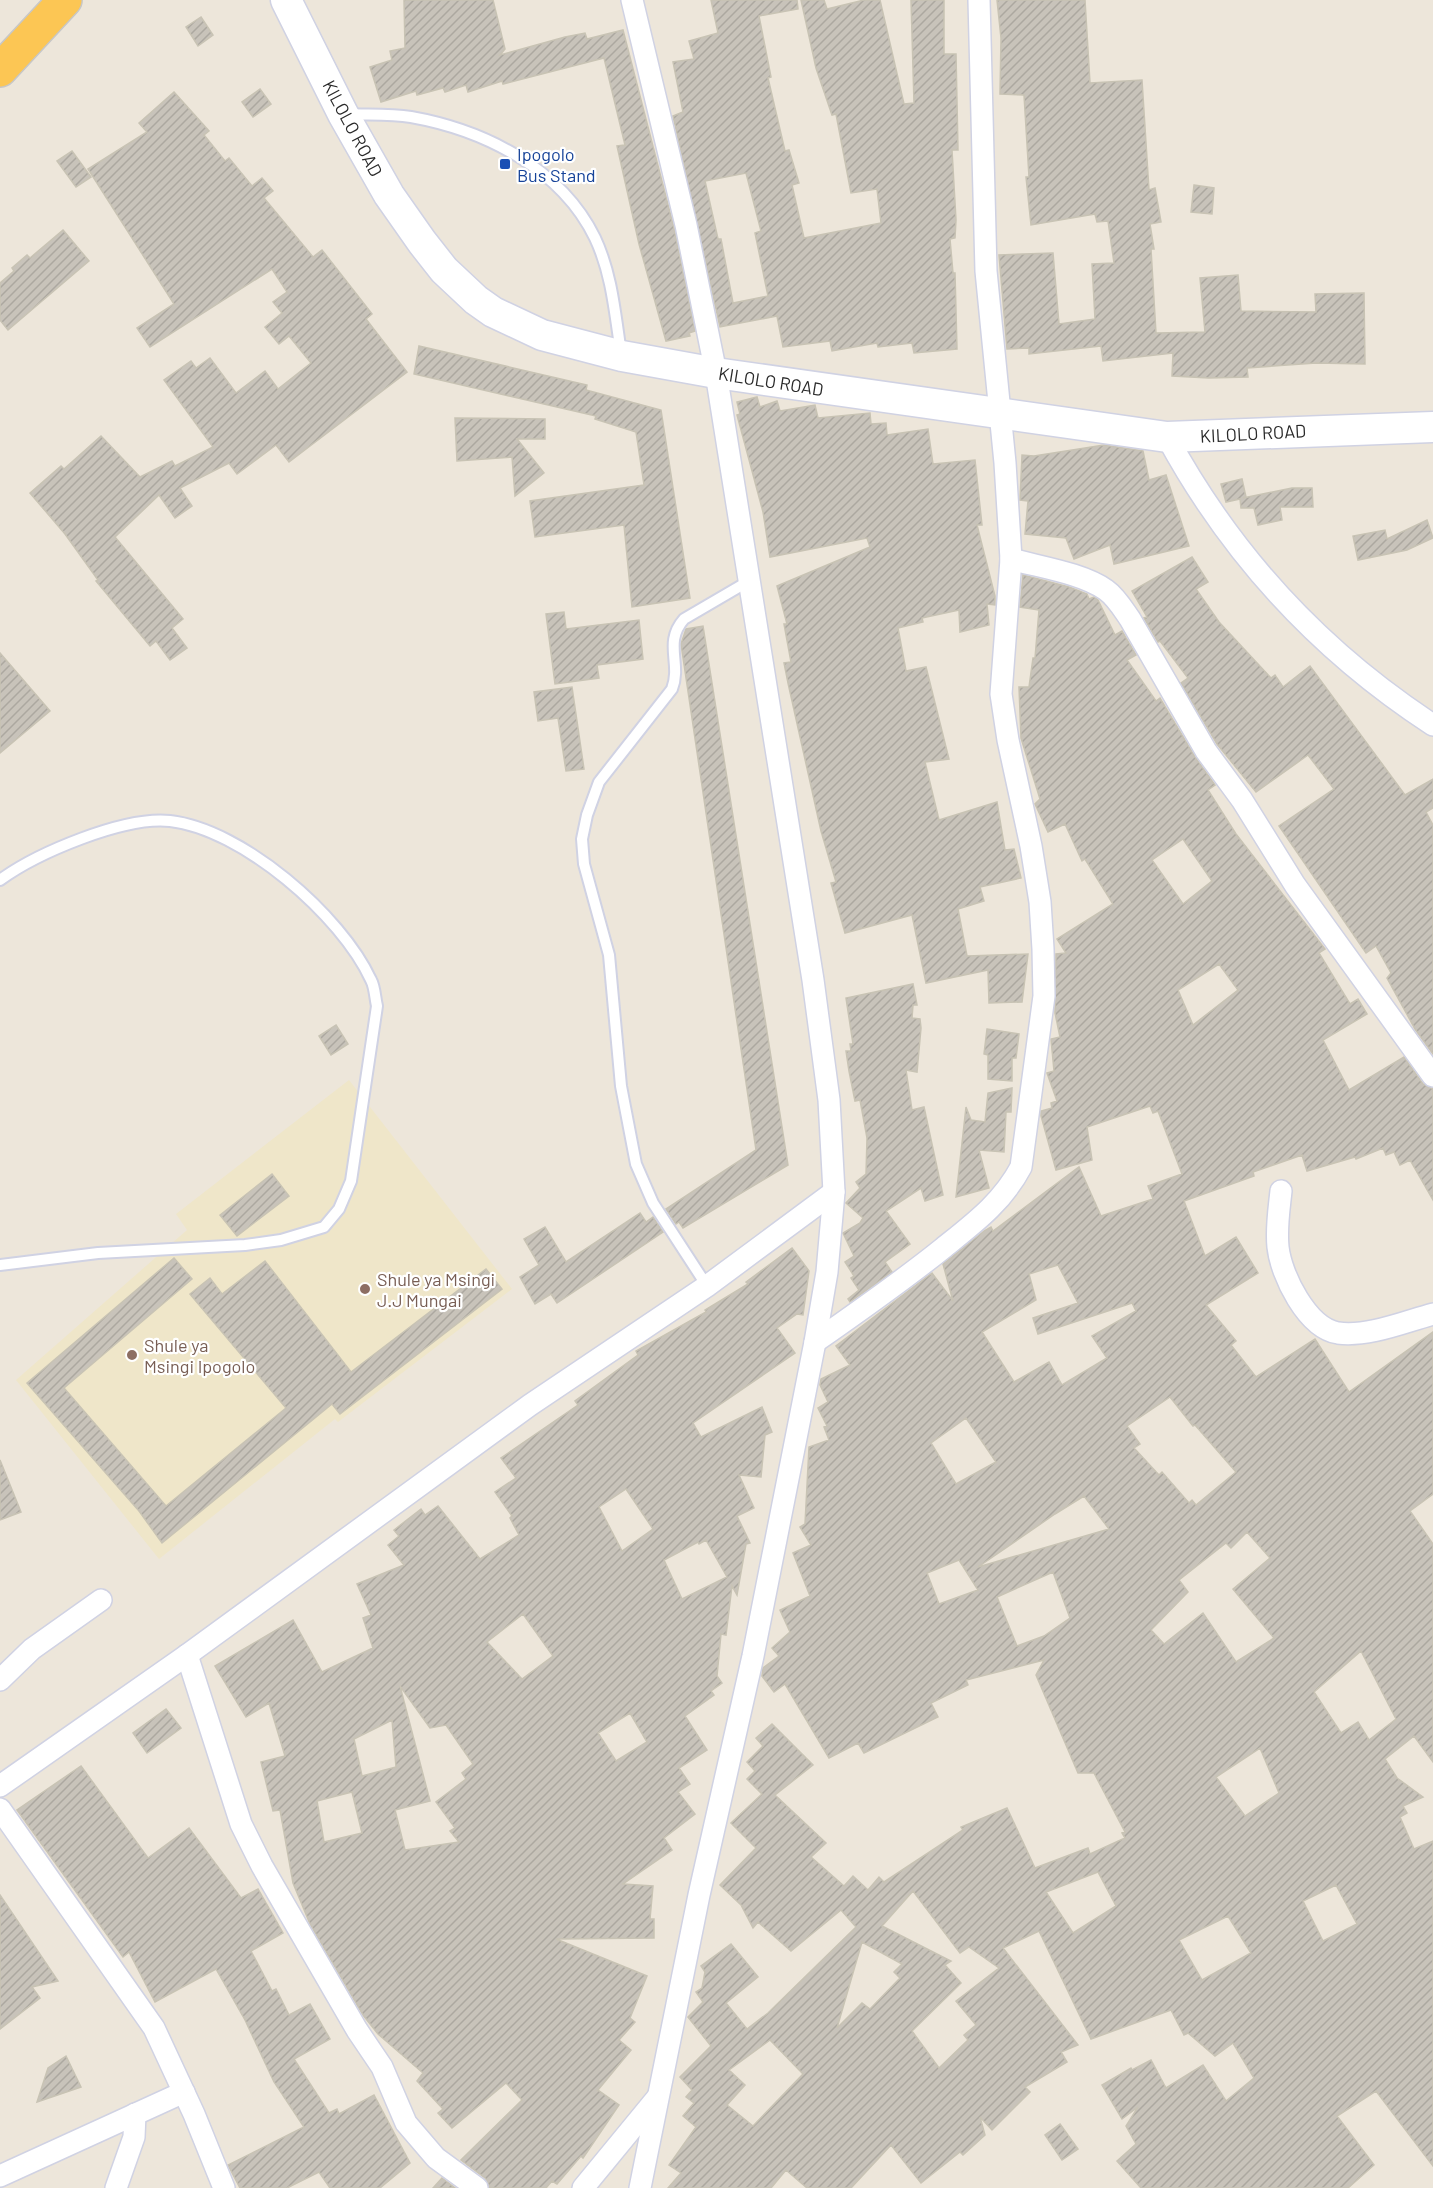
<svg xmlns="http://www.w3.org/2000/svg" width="1433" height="2188" font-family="Barlow,sans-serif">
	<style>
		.education { fill: #efe6c9 }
		.building { fill: url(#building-hatch); stroke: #c8c3b4; stroke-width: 1.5; fill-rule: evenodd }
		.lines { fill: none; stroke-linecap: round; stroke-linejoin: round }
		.service-casing { stroke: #d0d2e3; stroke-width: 14 }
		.minor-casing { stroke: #d0d2e3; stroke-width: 24 }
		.secondary-casing { stroke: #d0d2e3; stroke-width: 33 }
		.trunk-casing { stroke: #c7c7c7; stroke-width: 36 }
		.service { stroke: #fff; stroke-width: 10 }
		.minor { stroke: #fff; stroke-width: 21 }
		.secondary { stroke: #fff; stroke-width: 30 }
		.trunk { stroke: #fcc654; stroke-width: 33 }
		.transit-dot { fill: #1a4fb4; stroke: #fff; stroke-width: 2 }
		.education-dot { fill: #8d6e63; stroke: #fff; stroke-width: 2 }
		.labels { text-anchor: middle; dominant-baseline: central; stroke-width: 4.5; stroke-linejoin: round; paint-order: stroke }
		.street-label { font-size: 18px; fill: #292929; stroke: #fff }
		.transit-label { font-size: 18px; fill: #164399; stroke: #fff; text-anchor: start }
		.education-label { font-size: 18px; fill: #785e54; stroke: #fff; text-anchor: start }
	</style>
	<defs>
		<pattern id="building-hatch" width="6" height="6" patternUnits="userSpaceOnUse" patternTransform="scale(1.5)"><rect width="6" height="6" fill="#c8c3ba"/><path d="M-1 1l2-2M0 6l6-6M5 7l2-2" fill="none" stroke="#aca8a0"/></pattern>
	</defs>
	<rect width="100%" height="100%" fill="#ede6da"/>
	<path class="education" d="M 349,1080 L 512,1289 L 338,1422 L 335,1419 L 159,1559 L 16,1380 L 187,1230 L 176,1214 Z"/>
	<g class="building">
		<path d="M 404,0 L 493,0 L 505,49 L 500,55 L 565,37 L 585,33 L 587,39 L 623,30 L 674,228 L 695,331 L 689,333 L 690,336 L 666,341 L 639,244 L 617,146 L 625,145 L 604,58 L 503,84 L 502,81 L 468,92 L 466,85 L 445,92 L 443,88 L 417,95 L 416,91 L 381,102 L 370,67 L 392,60 L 390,51 L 405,48 Z"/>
		<path d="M 711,0 L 797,0 L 798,9 L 759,16 L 771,77 L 768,78 L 785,151 L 789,150 L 799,183 L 792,185 L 804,238 L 881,223 L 877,189 L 851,193 L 836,114 L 832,115 L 816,68 L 801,0 L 824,0 L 827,9 L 864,0 L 880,0 L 904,104 L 914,103 L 911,0 L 944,0 L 944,54 L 956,54 L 958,150 L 952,150 L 956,220 L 955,238 L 950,239 L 953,273 L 955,273 L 957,349 L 914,353 L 912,343 L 878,347 L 877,343 L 832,351 L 830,341 L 783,347 L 777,316 L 720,327 L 673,116 L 683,112 L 673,62 L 694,59 L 689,41 L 718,33 ZM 746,173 L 761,231 L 755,233 L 768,296 L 733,303 L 721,239 L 718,239 L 705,181 Z"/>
		<path d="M 997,0 L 1085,0 L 1090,83 L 1142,80 L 1149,190 L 1155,188 L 1161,222 L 1150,224 L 1154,249 L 1151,249 L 1156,333 L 1205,332 L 1200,278 L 1238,275 L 1241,311 L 1316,312 L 1315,294 L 1364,293 L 1365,364 L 1316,363 L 1247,368 L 1248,377 L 1209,378 L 1172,376 L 1173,353 L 1103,361 L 1101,346 L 1029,354 L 1029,348 L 1007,349 L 999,255 L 1053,253 L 1059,324 L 1095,319 L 1092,264 L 1114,263 L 1108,221 L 1097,222 L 1095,214 L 1031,225 L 1026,177 L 1029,177 L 1024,95 L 1000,94 L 1001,38 Z"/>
		<path d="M 201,17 L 213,35 L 198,46 L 186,27 Z"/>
		<path d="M 260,89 L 271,104 L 253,117 L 242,102 Z"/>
		<path d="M 174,92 L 209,131 L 204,135 L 225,161 L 229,158 L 252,186 L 262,178 L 273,191 L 264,198 L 313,257 L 322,250 L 372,314 L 366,319 L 407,372 L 289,462 L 276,445 L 237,474 L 229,463 L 180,488 L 192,506 L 175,518 L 159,495 L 115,537 L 183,619 L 172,628 L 187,648 L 170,660 L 156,641 L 150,646 L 96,581 L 98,580 L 65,534 L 30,493 L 61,466 L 64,469 L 101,436 L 140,477 L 172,461 L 175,466 L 213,447 L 164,380 L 191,361 L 196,368 L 210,358 L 236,393 L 265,371 L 278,389 L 311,363 L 289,336 L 279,344 L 265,327 L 282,313 L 273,302 L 287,292 L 272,269 L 150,347 L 137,328 L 174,304 L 88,169 L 147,132 L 139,123 Z"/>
		<path d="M 72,151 L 91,177 L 76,187 L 57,161 Z"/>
		<path d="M 1194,185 L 1214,188 L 1212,214 L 1191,212 Z"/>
		<path d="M 63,230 L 89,261 L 8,330 L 0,320 L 0,283 L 14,271 L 12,268 L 27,255 L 30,258 Z"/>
		<path d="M 419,346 L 587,385 L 586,390 L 661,410 L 690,598 L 632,607 L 624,525 L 535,537 L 530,501 L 644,485 L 636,432 L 595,419 L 596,416 L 414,374 Z"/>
		<path d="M 757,397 L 760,407 L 777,401 L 780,411 L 815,405 L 818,418 L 870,413 L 871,424 L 886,423 L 887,435 L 928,429 L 933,464 L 975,460 L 982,525 L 977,525 L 995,596 L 995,605 L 987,604 L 989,625 L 960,632 L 959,610 L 922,618 L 923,622 L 898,628 L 906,671 L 926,667 L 949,759 L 925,762 L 939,820 L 997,802 L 1005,850 L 1014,849 L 1021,878 L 980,887 L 984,901 L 958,909 L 967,956 L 1028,954 L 1022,1002 L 989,1003 L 988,970 L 926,983 L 912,915 L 845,933 L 831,883 L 836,882 L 821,831 L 788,683 L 784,663 L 791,662 L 784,624 L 787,624 L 777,586 L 870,547 L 867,538 L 770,557 L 763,512 L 737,415 L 740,414 L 737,402 Z"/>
		<path d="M 455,418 L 545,419 L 545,439 L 517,439 L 544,473 L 515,496 L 512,457 L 457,461 Z"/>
		<path d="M 1104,445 L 1143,451 L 1149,480 L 1166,475 L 1189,546 L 1114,564 L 1110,545 L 1074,559 L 1066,538 L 1025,534 L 1028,501 L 1020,500 L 1022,455 L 1034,456 Z"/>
		<path d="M 1242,479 L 1246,497 L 1243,498 L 1292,488 L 1312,488 L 1313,507 L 1280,507 L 1282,520 L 1258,525 L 1254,508 L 1241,508 L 1240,499 L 1226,502 L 1221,484 Z"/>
		<path d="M 1427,520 L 1433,538 L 1407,550 L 1358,560 L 1353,536 L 1385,530 L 1387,539 Z"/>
		<path d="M 1192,557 L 1208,582 L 1196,589 L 1219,622 L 1271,678 L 1275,675 L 1283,687 L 1310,666 L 1405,795 L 1433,779 L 1433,808 L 1426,812 L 1433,825 L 1433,1054 L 1415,1029 L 1387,978 L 1391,973 L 1376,946 L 1366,953 L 1279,826 L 1334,789 L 1308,755 L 1256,792 L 1217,744 L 1181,683 L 1188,678 L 1160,641 L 1158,642 L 1144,618 L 1147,617 L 1132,591 Z"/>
		<path d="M 1023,575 L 1069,587 L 1087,594 L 1089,599 L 1094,597 L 1098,600 L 1115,635 L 1122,631 L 1136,655 L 1127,660 L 1156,701 L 1160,698 L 1195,757 L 1215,785 L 1208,790 L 1236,834 L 1325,949 L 1319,953 L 1350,1004 L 1358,999 L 1367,1014 L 1323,1040 L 1349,1090 L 1404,1057 L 1423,1084 L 1433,1089 L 1433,1200 L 1410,1160 L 1400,1165 L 1394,1152 L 1386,1155 L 1383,1148 L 1356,1159 L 1355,1157 L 1307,1171 L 1302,1155 L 1253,1172 L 1254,1176 L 1184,1201 L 1205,1256 L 1236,1237 L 1258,1273 L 1206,1305 L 1236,1341 L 1231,1345 L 1256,1377 L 1315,1339 L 1349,1392 L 1433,1332 L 1433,1494 L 1410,1511 L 1433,1544 L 1433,1762 L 1414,1736 L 1385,1759 L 1397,1778 L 1423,1797 L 1403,1806 L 1407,1813 L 1400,1817 L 1414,1849 L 1433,1841 L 1433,2166 L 1376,2091 L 1337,2116 L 1374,2165 L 1348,2188 L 1141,2188 L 1117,2161 L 1136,2144 L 1126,2126 L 1138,2107 L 1122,2119 L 1102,2085 L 1131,2068 L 1132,2070 L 1151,2060 L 1166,2088 L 1203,2065 L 1226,2101 L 1254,2078 L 1233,2043 L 1215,2056 L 1188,2033 L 1184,2035 L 1171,2010 L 1091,2039 L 1039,1931 L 1003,1948 L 1078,2045 L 1061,2052 L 1067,2062 L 1025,2087 L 1030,2092 L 992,2130 L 980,2117 L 985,2135 L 963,2155 L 960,2152 L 921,2183 L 891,2145 L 851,2188 L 807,2188 L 786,2170 L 771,2188 L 668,2188 L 681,2173 L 669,2165 L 696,2127 L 683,2116 L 694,2103 L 686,2097 L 692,2090 L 680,2077 L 711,2046 L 688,2017 L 703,2002 L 696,1992 L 702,1988 L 705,1972 L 701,1966 L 731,1944 L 758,1977 L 726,2003 L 747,2029 L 768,2013 L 856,1927 L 841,1910 L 791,1951 L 758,1922 L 753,1928 L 741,1905 L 720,1885 L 756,1848 L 731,1823 L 762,1794 L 747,1779 L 755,1771 L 747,1762 L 763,1746 L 756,1738 L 772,1724 L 813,1765 L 775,1795 L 826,1843 L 811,1857 L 844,1886 L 853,1876 L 868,1890 L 879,1877 L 884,1882 L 963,1830 L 961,1827 L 1007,1808 L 1035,1868 L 1088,1848 L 1090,1854 L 1125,1838 L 1122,1833 L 1125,1832 L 1094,1773 L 1078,1773 L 1036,1675 L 1044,1660 L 966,1680 L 968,1685 L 931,1703 L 938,1717 L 864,1753 L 858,1743 L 829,1758 L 785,1684 L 774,1692 L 762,1676 L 763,1668 L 779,1656 L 772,1648 L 790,1632 L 780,1610 L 810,1596 L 793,1553 L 811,1545 L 800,1527 L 805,1524 L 809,1447 L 829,1440 L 824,1427 L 827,1426 L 818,1408 L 828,1402 L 820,1385 L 821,1379 L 850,1365 L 836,1346 L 932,1273 L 953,1301 L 943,1264 L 984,1231 L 991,1227 L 993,1231 L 1079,1167 L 1101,1216 L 1153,1199 L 1148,1186 L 1182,1174 L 1158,1111 L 1153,1113 L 1150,1106 L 1087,1127 L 1092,1160 L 1056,1170 L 1041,1116 L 1041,1111 L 1052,1108 L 1051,1103 L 1057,1101 L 1047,1073 L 1054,1071 L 1051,1039 L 1060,1037 L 1055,1013 L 1056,954 L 1066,953 L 1057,939 L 1113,904 L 1085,859 L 1082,861 L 1065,824 L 1048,832 L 1035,804 L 1040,799 L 1021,738 L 1019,687 L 1029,687 L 1033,658 L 1035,658 L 1039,610 L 1020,607 ZM 1183,839 L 1212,881 L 1183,904 L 1152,860 ZM 1219,964 L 1238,990 L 1193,1025 L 1178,990 ZM 1058,1265 L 1078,1303 L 1033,1318 L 1038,1334 L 1132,1303 L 1136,1311 L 1092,1336 L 1107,1358 L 1062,1385 L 1049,1362 L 1014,1382 L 982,1332 L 1036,1300 L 1029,1274 ZM 1170,1397 L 1193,1426 L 1195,1425 L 1236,1472 L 1196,1505 L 1192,1500 L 1189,1503 L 1162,1472 L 1159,1475 L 1134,1448 L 1140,1444 L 1127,1426 ZM 966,1418 L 996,1462 L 956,1484 L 931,1443 ZM 1084,1496 L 1109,1529 L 978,1567 L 1055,1514 ZM 1247,1532 L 1270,1558 L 1233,1589 L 1274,1638 L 1236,1662 L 1203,1613 L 1164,1644 L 1151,1630 L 1188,1592 L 1179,1580 L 1226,1543 L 1231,1548 ZM 959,1560 L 978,1590 L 939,1604 L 927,1573 ZM 1053,1572 L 1070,1618 L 1044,1636 L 1017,1646 L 997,1597 ZM 1361,1651 L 1396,1719 L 1369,1740 L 1358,1722 L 1341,1733 L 1314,1692 ZM 1260,1748 L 1279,1793 L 1245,1816 L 1216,1777 ZM 1098,1872 L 1116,1906 L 1073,1933 L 1046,1892 ZM 1336,1885 L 1357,1924 L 1323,1941 L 1303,1901 ZM 913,1891 L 960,1953 L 969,1947 L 999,1968 L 956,2001 L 976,2025 L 964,2035 L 968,2040 L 939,2068 L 912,2031 L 961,1983 L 945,1965 L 951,1961 L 882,1926 ZM 1228,1916 L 1251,1953 L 1202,1980 L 1179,1940 ZM 862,1942 L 902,1964 L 894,1972 L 900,1978 L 870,2009 L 862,2003 L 837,2028 ZM 770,2040 L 803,2074 L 753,2126 L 727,2105 L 745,2085 L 729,2070 Z"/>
		<path d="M 564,612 L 566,629 L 639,620 L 643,659 L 597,665 L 599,678 L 555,684 L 546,614 Z"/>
		<path d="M 703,626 L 788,1165 L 683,1228 L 679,1222 L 676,1224 L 666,1209 L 756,1150 L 681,644 L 686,629 Z"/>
		<path d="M 0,653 L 50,711 L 0,753 Z"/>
		<path d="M 572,687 L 584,769 L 566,771 L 558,718 L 538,721 L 534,692 Z"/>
		<path d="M 913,984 L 917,1005 L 913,1005 L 912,1018 L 920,1019 L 921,1028 L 917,1072 L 906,1070 L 912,1110 L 924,1107 L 943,1195 L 925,1201 L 921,1188 L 886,1211 L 910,1244 L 885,1262 L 892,1272 L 850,1302 L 848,1299 L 859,1290 L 851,1278 L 854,1276 L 845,1262 L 854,1256 L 843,1233 L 860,1223 L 863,1218 L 846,1203 L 860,1188 L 856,1182 L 866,1174 L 867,1138 L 860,1100 L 855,1101 L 849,1071 L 846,1051 L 851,1051 L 850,1044 L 853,1044 L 846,998 Z"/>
		<path d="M 336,1025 L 348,1044 L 331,1055 L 319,1036 Z"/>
		<path d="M 987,1029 L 1019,1034 L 1016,1058 L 1012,1058 L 1012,1081 L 988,1079 L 988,1055 L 984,1054 Z"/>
		<path d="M 1012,1088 L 1011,1112 L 1006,1112 L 1004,1152 L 979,1150 L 989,1188 L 956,1197 L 966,1107 L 971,1120 L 985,1122 L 988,1093 Z"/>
		<path d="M 272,1174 L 289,1196 L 237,1236 L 220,1215 Z"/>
		<path d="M 640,1213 L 646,1222 L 653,1217 L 663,1232 L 557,1303 L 551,1294 L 535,1304 L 520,1277 L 539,1265 L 524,1239 L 545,1227 L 566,1262 Z"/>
		<path d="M 792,1248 L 809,1271 L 803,1315 L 797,1314 L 777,1328 L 795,1353 L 693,1423 L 701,1437 L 762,1407 L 772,1432 L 765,1435 L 761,1477 L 739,1475 L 754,1508 L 737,1516 L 750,1543 L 746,1544 L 737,1595 L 732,1586 L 726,1635 L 721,1634 L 717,1676 L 722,1683 L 711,1691 L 714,1695 L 685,1716 L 707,1750 L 679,1768 L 690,1784 L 678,1792 L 695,1814 L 664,1838 L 672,1850 L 623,1884 L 653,1886 L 650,1919 L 654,1919 L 654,1938 L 556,1939 L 647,1976 L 630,2018 L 635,2022 L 619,2040 L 631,2050 L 598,2090 L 619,2105 L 583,2158 L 581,2156 L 557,2184 L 552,2181 L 546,2188 L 490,2188 L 485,2178 L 461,2160 L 522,2100 L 506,2083 L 452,2128 L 438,2113 L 443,2109 L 417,2081 L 423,2073 L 378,2034 L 363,2015 L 310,1924 L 293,1883 L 280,1810 L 273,1811 L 261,1762 L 285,1756 L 269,1703 L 246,1717 L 215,1666 L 293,1620 L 322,1672 L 373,1648 L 363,1618 L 371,1615 L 357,1584 L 404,1565 L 388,1545 L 399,1536 L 394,1530 L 421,1509 L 425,1515 L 438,1506 L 480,1559 L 519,1535 L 510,1518 L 512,1516 L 495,1492 L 516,1478 L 501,1458 L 578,1405 L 575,1401 L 638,1355 L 636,1351 L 706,1312 L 705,1310 L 748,1284 L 746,1282 ZM 626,1489 L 653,1529 L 622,1551 L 599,1507 ZM 706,1540 L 727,1577 L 682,1599 L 664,1560 L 698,1542 L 699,1544 ZM 523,1614 L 553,1656 L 522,1679 L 487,1642 ZM 400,1686 L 430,1728 L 446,1725 L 473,1764 L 462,1773 L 466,1779 L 436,1802 L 455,1828 L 450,1831 L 459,1842 L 405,1850 L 395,1810 L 430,1801 ZM 630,1713 L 647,1742 L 616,1761 L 598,1733 ZM 392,1720 L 396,1767 L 362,1776 L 354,1739 ZM 352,1792 L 362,1833 L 324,1842 L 317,1801 Z"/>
		<path d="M 174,1258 L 192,1279 L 64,1388 L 166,1506 L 286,1408 L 190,1294 L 210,1278 L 222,1294 L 265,1261 L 351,1372 L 486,1269 L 502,1289 L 340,1414 L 332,1404 L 162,1543 L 139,1511 L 27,1383 Z"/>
		<path d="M 0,1460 L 21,1512 L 0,1520 Z"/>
		<path d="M 166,1709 L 181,1728 L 147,1753 L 133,1733 Z"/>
		<path d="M 81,1766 L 148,1858 L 189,1828 L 241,1898 L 258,1889 L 283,1933 L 251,1951 L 272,1991 L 276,1989 L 289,2015 L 310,2004 L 330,2039 L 294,2059 L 329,2113 L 337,2109 L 339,2114 L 374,2095 L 410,2163 L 380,2188 L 330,2188 L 319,2172 L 287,2188 L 240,2188 L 228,2165 L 304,2127 L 274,2082 L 245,2020 L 216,1969 L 155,2002 L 129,1952 L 123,1957 L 17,1810 Z"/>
		<path d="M 0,1895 L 58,1981 L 32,1987 L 40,1998 L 0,2029 Z"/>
		<path d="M 66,2056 L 81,2087 L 37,2102 L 48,2068 Z"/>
		<path d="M 1060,2124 L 1078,2149 L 1062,2160 L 1045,2135 Z"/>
		<path d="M 442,2178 L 455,2188 L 433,2188 Z"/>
	</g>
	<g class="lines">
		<g class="service-casing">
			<g id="service">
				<path d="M 347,114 C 368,115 390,114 411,117 C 484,130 561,168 595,238 C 612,274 615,314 621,353"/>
				<path d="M 0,880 C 37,853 124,816 170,821 C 242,829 341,915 371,980 C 375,987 375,998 377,1006 L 351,1181 L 339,1209 L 324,1227 L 281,1240 L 245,1245 L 98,1253 L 0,1265"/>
				<path d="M 707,1286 L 653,1203 L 636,1164 L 621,1086 L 609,955 L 584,864 L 582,839 L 587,815 L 599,782 L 672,689 C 682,663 663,643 684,619 L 749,581"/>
			</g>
		</g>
		<g class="minor-casing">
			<g id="minor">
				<path d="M 632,0 L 686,225 L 716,373 L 813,980 L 829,1100 L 834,1192 L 827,1272 L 815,1342 L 753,1656 L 699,1895 L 640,2188"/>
				<path d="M 1167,437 C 1231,555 1321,652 1433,725"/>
				<path d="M 1011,559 C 1039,567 1082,573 1106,590 C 1116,597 1123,609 1130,619 L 1206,751 L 1242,800 L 1295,885 L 1433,1076"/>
				<path d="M 1281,1191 C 1279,1210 1276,1228 1278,1247 C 1281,1275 1307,1328 1338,1333 C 1368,1337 1404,1322 1433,1314"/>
				<path d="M 815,1342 C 858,1312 901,1282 942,1249 C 973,1224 1002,1203 1021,1167 L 1044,996 L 1043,949 L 1040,902 L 1031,846 L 1008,740 L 1001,694 L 1011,559 L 1005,463 L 986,271 L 979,0"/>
				<path d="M 187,1655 L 241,1824 L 262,1866 L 357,2030 L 382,2067 L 406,2123 L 436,2158 L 477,2188"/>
				<path d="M 0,1680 L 32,1649 L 101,1600"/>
				<path d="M 0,1786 L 187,1655 L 530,1405 L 707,1286 L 834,1192"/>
				<path d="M 0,1809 L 154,2028 L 194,2114 L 224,2188"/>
				<path d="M 0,2176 L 184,2092"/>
				<path d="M 116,2188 L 134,2137 L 135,2114"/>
				<path d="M 583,2188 L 657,2098"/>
			</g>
		</g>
		<g class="secondary-casing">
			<path id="secondary" d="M 286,0 L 343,114 L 389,195 L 422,242 L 444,270 L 476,300 L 493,312 L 542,335 L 622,356 L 716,373 L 1167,437 L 1433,427"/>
		</g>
		<g class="trunk-casing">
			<path id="trunk" d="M 0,70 L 65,0"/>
		</g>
		<use href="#service" class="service"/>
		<use href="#minor" class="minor"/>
		<use href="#secondary" class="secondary"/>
		<use href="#trunk" class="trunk"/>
	</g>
	<rect class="transit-dot" x="499" y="158" width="12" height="12" rx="3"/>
	<g class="education-dot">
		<circle cx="365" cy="1289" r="6"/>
		<circle cx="132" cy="1355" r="6"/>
	</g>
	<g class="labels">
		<g class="street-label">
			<text transform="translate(353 128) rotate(62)">KILOLO ROAD</text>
			<text transform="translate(771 381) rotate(9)">KILOLO ROAD</text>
			<text transform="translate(1253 433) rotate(-3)">KILOLO ROAD</text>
		</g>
		<g class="transit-label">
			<text x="517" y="154">Ipogolo<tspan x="517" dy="21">Bus Stand</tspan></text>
		</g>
		<g class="education-label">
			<text x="377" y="1279">Shule ya Msingi<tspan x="377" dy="21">J.J Mungai</tspan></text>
			<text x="144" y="1345">Shule ya<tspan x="144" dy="21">Msingi Ipogolo</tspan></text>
		</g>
	</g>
</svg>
